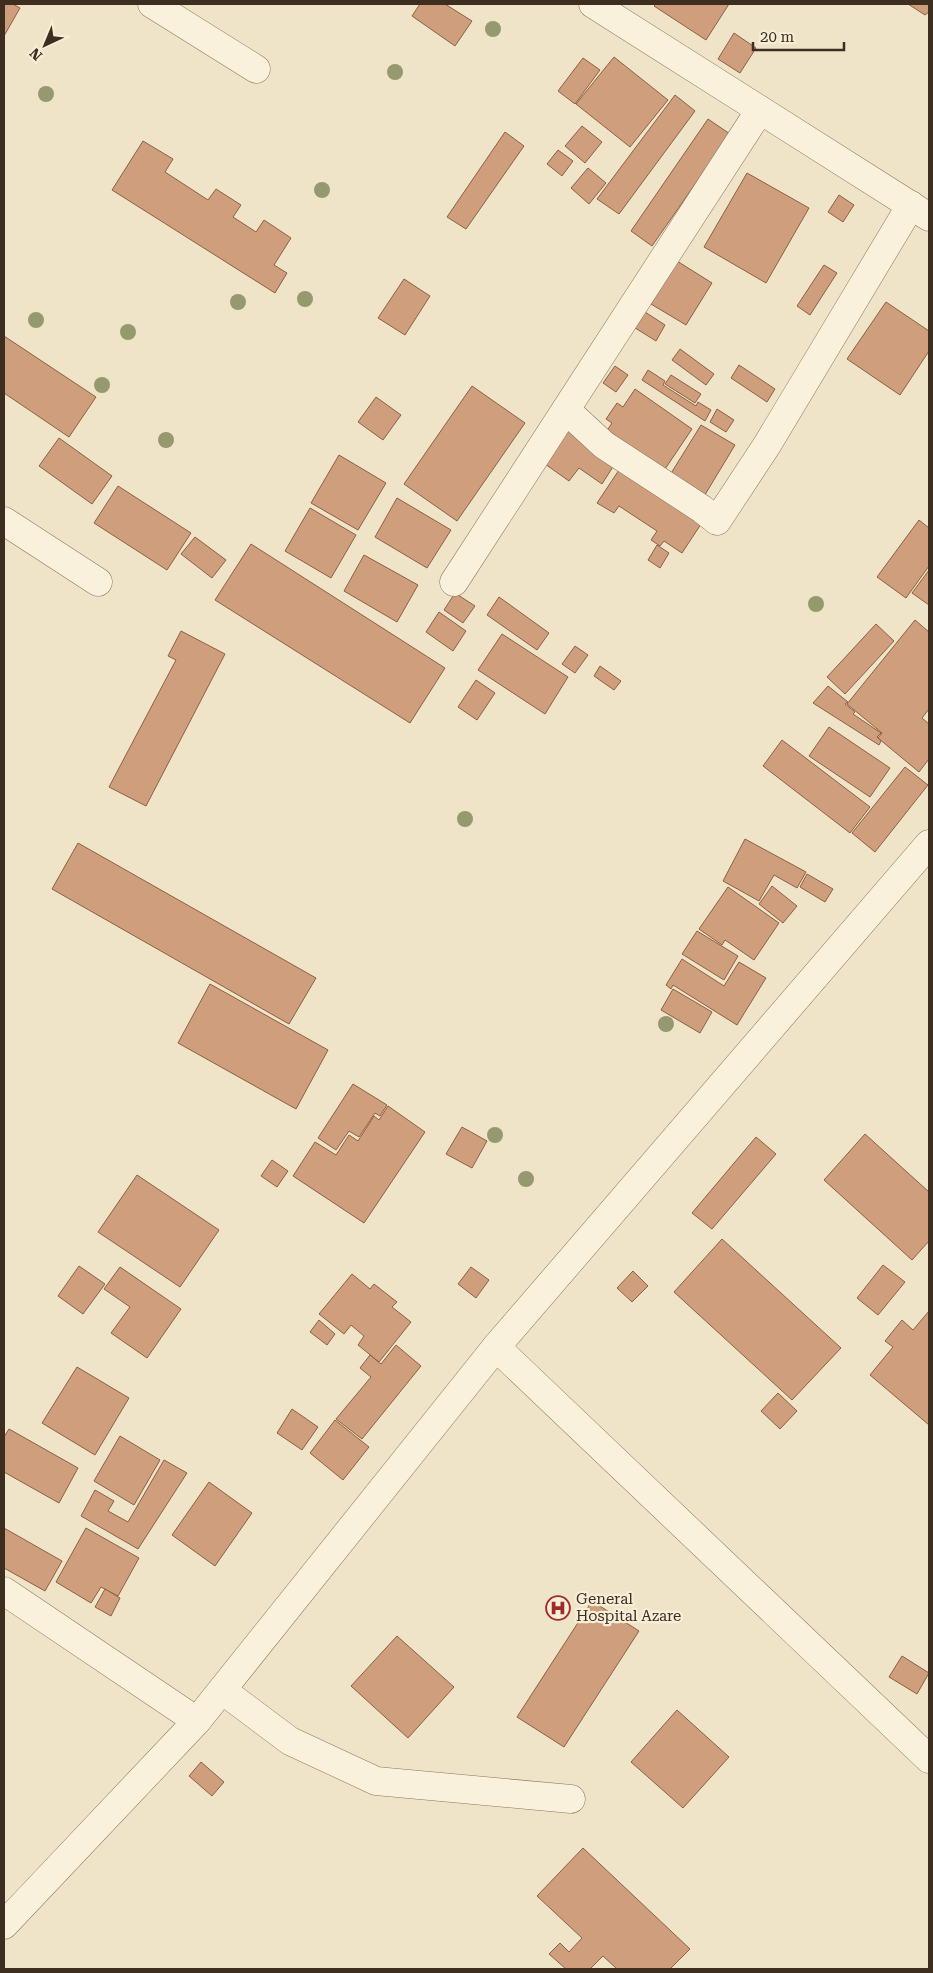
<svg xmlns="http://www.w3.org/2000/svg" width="933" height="1973" font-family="'Roboto Serif',serif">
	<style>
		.building { fill: #cf9f7d; stroke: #8d5f41 }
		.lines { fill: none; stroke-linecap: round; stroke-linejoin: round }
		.minor-casing { stroke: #8d765c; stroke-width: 29 }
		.minor { stroke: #faf1dc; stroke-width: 28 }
		.tree { fill: #96986f }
		.labels { text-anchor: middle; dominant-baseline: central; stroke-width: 4.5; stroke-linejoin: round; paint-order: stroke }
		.poi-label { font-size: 15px; fill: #3d2e20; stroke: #f7eed8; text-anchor: start }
	</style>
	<rect width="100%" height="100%" fill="#f0e4c8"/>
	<g class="building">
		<path d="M 4,4 L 13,4 L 20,8 L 4,36 Z"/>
		<path d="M 420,4 L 445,4 L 472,21 L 455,46 L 412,16 Z"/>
		<path d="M 656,4 L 729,4 L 706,40 L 654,6 Z"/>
		<path d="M 908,4 L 929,4 L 929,12 L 925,15 Z"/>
		<path d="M 734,33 L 756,48 L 740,73 L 718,59 Z"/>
		<path d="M 614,57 L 668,100 L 630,147 L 576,104 Z"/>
		<path d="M 583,58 L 600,70 L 575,104 L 558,91 Z"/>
		<path d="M 675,95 L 695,111 L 619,214 L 597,199 Z"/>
		<path d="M 708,119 L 730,134 L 652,246 L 631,231 Z"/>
		<path d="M 582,126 L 602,142 L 585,163 L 565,146 Z"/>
		<path d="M 505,132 L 524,146 L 466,229 L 447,217 Z"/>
		<path d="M 143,141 L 173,159 L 165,172 L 208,200 L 216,189 L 241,205 L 233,217 L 256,232 L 264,220 L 291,238 L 274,265 L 287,273 L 275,293 L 112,190 Z"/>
		<path d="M 558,150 L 573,161 L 562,176 L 547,164 Z"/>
		<path d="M 588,168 L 606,183 L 589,204 L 571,188 Z"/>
		<path d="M 747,173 L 809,208 L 766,283 L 704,247 Z"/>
		<path d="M 839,195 L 854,205 L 843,222 L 828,212 Z"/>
		<path d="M 677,261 L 712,283 L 686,325 L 651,304 Z"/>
		<path d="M 824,265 L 837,273 L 810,315 L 797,306 Z"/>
		<path d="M 404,279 L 430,296 L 405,335 L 378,318 Z"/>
		<path d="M 886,302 L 929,331 L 929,351 L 900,395 L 847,359 Z"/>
		<path d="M 642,310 L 665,325 L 656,341 L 632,326 Z"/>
		<path d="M 4,336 L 96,397 L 69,437 L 4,393 Z"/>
		<path d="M 680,349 L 714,374 L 706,385 L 672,360 Z"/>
		<path d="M 739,365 L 775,389 L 767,402 L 731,378 Z"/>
		<path d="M 615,366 L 628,375 L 616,392 L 603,383 Z"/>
		<path d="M 648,370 L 665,381 L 663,385 L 696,406 L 698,402 L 711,410 L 705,421 L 642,380 Z"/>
		<path d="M 671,375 L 701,394 L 695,403 L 665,384 Z"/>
		<path d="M 472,386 L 525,423 L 457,521 L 404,484 Z"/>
		<path d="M 635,389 L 692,429 L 659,478 L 602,438 L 612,423 L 606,419 L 617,403 L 623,407 Z"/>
		<path d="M 376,397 L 401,415 L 383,440 L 358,422 Z"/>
		<path d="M 717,409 L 734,420 L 726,432 L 710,422 Z"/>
		<path d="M 701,425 L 735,445 L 700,503 L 665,483 Z"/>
		<path d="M 572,426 L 618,459 L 602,484 L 579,468 L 569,481 L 545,464 Z"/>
		<path d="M 59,438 L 112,476 L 92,504 L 39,466 Z"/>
		<path d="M 339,455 L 386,483 L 358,530 L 311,503 Z"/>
		<path d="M 625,461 L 707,515 L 682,553 L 664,541 L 660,546 L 651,540 L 657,531 L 619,506 L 614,513 L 597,503 Z"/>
		<path d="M 118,486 L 191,533 L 167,570 L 94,523 Z"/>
		<path d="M 397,498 L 451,530 L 427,568 L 375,537 Z"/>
		<path d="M 310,508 L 356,535 L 331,578 L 285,551 Z"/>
		<path d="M 919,520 L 929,528 L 929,566 L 906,598 L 877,577 Z"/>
		<path d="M 195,537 L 226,560 L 212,578 L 181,554 Z"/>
		<path d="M 251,544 L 445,668 L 410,723 L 215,600 Z"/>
		<path d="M 657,545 L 669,553 L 660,568 L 648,560 Z"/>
		<path d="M 364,555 L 418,585 L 397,622 L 344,591 Z"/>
		<path d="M 929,570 L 929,605 L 912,593 Z"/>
		<path d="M 455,593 L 475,606 L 463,623 L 444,610 Z"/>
		<path d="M 499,597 L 549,633 L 537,650 L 487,615 Z"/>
		<path d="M 439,612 L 466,631 L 453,651 L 426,632 Z"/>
		<path d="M 915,620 L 929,632 L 929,709 L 922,718 L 929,724 L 929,759 L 919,772 L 878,738 L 882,733 L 847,704 Z"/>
		<path d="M 876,624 L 894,641 L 845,694 L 827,677 Z"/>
		<path d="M 181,631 L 225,654 L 146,806 L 109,787 L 176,660 L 168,656 Z"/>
		<path d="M 502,634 L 568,677 L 545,714 L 478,670 Z"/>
		<path d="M 575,646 L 588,655 L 575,673 L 562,664 Z"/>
		<path d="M 600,666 L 621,681 L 614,690 L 594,676 Z"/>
		<path d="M 476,680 L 495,693 L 477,720 L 458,707 Z"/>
		<path d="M 828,686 L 848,702 L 845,704 L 855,712 L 853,714 L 881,733 L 877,737 L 881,741 L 879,745 L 813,703 Z"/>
		<path d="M 829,727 L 890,768 L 870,797 L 809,756 Z"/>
		<path d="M 782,740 L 870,807 L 850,833 L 763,766 Z"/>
		<path d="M 905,767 L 928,785 L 875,852 L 852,833 Z"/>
		<path d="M 745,839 L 806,872 L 797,888 L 774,875 L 759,901 L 723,881 Z"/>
		<path d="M 78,843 L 316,978 L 289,1024 L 52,889 Z"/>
		<path d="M 807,874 L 833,889 L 825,902 L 800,887 Z"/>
		<path d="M 772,886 L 797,906 L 783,923 L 759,904 Z"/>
		<path d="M 728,887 L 779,923 L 754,960 L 725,940 L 722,945 L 699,929 Z"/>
		<path d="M 697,931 L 738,956 L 724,980 L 682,954 Z"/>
		<path d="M 682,959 L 724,986 L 739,962 L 766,978 L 737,1025 L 673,985 L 671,989 L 666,985 Z"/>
		<path d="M 210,984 L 328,1050 L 296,1109 L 178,1043 Z"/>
		<path d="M 673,989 L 712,1012 L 700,1033 L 661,1010 Z"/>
		<path d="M 353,1084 L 387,1105 L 380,1116 L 375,1113 L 359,1137 L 349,1131 L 336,1150 L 318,1138 Z"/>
		<path d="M 388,1106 L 425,1132 L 364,1223 L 293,1176 L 315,1142 L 336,1155 L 349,1135 L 358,1141 L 374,1116 L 379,1120 Z"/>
		<path d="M 462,1127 L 487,1141 L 472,1168 L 446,1154 Z"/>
		<path d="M 865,1134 L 929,1192 L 929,1241 L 912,1260 L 824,1180 Z"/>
		<path d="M 756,1137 L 776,1154 L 712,1229 L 692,1213 Z"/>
		<path d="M 272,1160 L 288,1171 L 277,1187 L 261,1176 Z"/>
		<path d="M 137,1175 L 219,1230 L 180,1287 L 98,1232 Z"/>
		<path d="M 722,1239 L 841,1348 L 792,1400 L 674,1292 Z"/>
		<path d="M 883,1265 L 905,1282 L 878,1315 L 857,1298 Z"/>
		<path d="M 79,1266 L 105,1284 L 83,1314 L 58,1296 Z"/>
		<path d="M 120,1267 L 181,1309 L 147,1358 L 111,1333 L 130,1307 L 104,1289 Z"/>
		<path d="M 471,1267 L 489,1280 L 476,1298 L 458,1284 Z"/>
		<path d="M 633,1271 L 648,1286 L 632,1302 L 617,1288 Z"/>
		<path d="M 352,1274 L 370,1289 L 374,1284 L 397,1302 L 392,1307 L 411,1322 L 379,1362 L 358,1345 L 364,1336 L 351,1325 L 344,1334 L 319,1314 Z"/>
		<path d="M 929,1311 L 929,1425 L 870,1375 L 893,1347 L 885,1341 L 902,1320 L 913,1330 Z"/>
		<path d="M 319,1320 L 335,1334 L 327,1345 L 310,1332 Z"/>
		<path d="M 396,1345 L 421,1366 L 362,1439 L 336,1419 L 371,1377 L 360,1368 L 370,1355 L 381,1364 Z"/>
		<path d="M 77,1367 L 129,1398 L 95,1455 L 42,1423 Z"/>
		<path d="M 778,1393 L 797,1411 L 780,1429 L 761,1411 Z"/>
		<path d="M 292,1409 L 318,1427 L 302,1450 L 277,1433 Z"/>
		<path d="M 335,1420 L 369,1447 L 343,1480 L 310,1453 Z"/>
		<path d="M 9,1429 L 78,1468 L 59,1503 L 4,1472 L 4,1437 Z"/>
		<path d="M 120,1436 L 160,1460 L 134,1505 L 94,1481 Z"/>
		<path d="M 164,1460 L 187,1473 L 138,1549 L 81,1516 L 95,1490 L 114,1501 L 108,1511 L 128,1522 Z"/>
		<path d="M 209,1482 L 252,1513 L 215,1566 L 172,1535 Z"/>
		<path d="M 4,1528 L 62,1561 L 45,1591 L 4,1568 Z"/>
		<path d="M 86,1528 L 139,1558 L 118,1596 L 101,1587 L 91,1603 L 56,1582 Z"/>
		<path d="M 105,1589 L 120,1598 L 111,1616 L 95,1607 Z"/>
		<path d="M 592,1601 L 639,1631 L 564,1747 L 517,1717 Z"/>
		<path d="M 397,1636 L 454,1687 L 408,1738 L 351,1686 Z"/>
		<path d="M 902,1656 L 929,1673 L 917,1694 L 889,1677 Z"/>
		<path d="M 677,1710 L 729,1757 L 683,1808 L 631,1762 Z"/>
		<path d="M 201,1762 L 224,1782 L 212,1796 L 189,1776 Z"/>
		<path d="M 583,1848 L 690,1949 L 670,1969 L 617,1969 L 603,1956 L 590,1969 L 566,1969 L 549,1954 L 560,1943 L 569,1952 L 582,1938 L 537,1896 Z"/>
	</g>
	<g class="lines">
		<g class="minor-casing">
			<g id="minor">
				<path d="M 152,4 L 256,69"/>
				<path d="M 593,4 L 929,217"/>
				<path d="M 566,410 L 604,445 L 702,509 L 717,521 L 767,445 L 911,205"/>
				<path d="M 4,521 L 98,582"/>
				<path d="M 454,582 L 760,110"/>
				<path d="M 496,1347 L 929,1759"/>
				<path d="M 4,1591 L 197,1721"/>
				<path d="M 222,1690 L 290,1741 L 376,1781 L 571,1799"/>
				<path d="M 4,1925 L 197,1721 L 496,1347 L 929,844"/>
			</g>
		</g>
		<use href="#minor" class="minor"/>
	</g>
	<g class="tree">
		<circle cx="493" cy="29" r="8"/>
		<circle cx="395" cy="72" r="8"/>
		<circle cx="46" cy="94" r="8"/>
		<circle cx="322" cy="190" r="8"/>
		<circle cx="305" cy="299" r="8"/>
		<circle cx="238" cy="302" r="8"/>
		<circle cx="36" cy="320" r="8"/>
		<circle cx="128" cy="332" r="8"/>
		<circle cx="102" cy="385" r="8"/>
		<circle cx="166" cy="440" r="8"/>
		<circle cx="816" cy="604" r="8"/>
		<circle cx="465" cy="819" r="8"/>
		<circle cx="666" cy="1024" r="8"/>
		<circle cx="495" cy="1135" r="8"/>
		<circle cx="526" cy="1179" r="8"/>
	</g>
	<defs>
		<g id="hospital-ring" transform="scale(1.25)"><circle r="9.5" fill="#f7eed8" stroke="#9e2a2b" stroke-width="1.5"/><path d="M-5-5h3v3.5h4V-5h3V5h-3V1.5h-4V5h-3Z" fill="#9e2a2b"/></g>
	</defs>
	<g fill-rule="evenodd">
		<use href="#hospital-ring" x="558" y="1608"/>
	</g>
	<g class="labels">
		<g class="poi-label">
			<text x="576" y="1599">General<tspan x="576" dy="17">Hospital Azare</tspan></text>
		</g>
	</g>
	<rect width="933" height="1973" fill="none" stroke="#3d2e20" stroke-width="10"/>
	<g transform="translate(45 45) rotate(224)" stroke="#f7eed8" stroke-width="4" paint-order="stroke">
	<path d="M0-4L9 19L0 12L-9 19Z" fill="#3d2e20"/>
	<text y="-8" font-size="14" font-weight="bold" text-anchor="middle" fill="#3d2e20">N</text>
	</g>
	<path d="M753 42v8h91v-8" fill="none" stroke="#3d2e20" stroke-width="2.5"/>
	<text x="760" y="42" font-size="15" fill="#3d2e20" stroke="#f7eed8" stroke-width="4" paint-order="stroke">20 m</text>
</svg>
